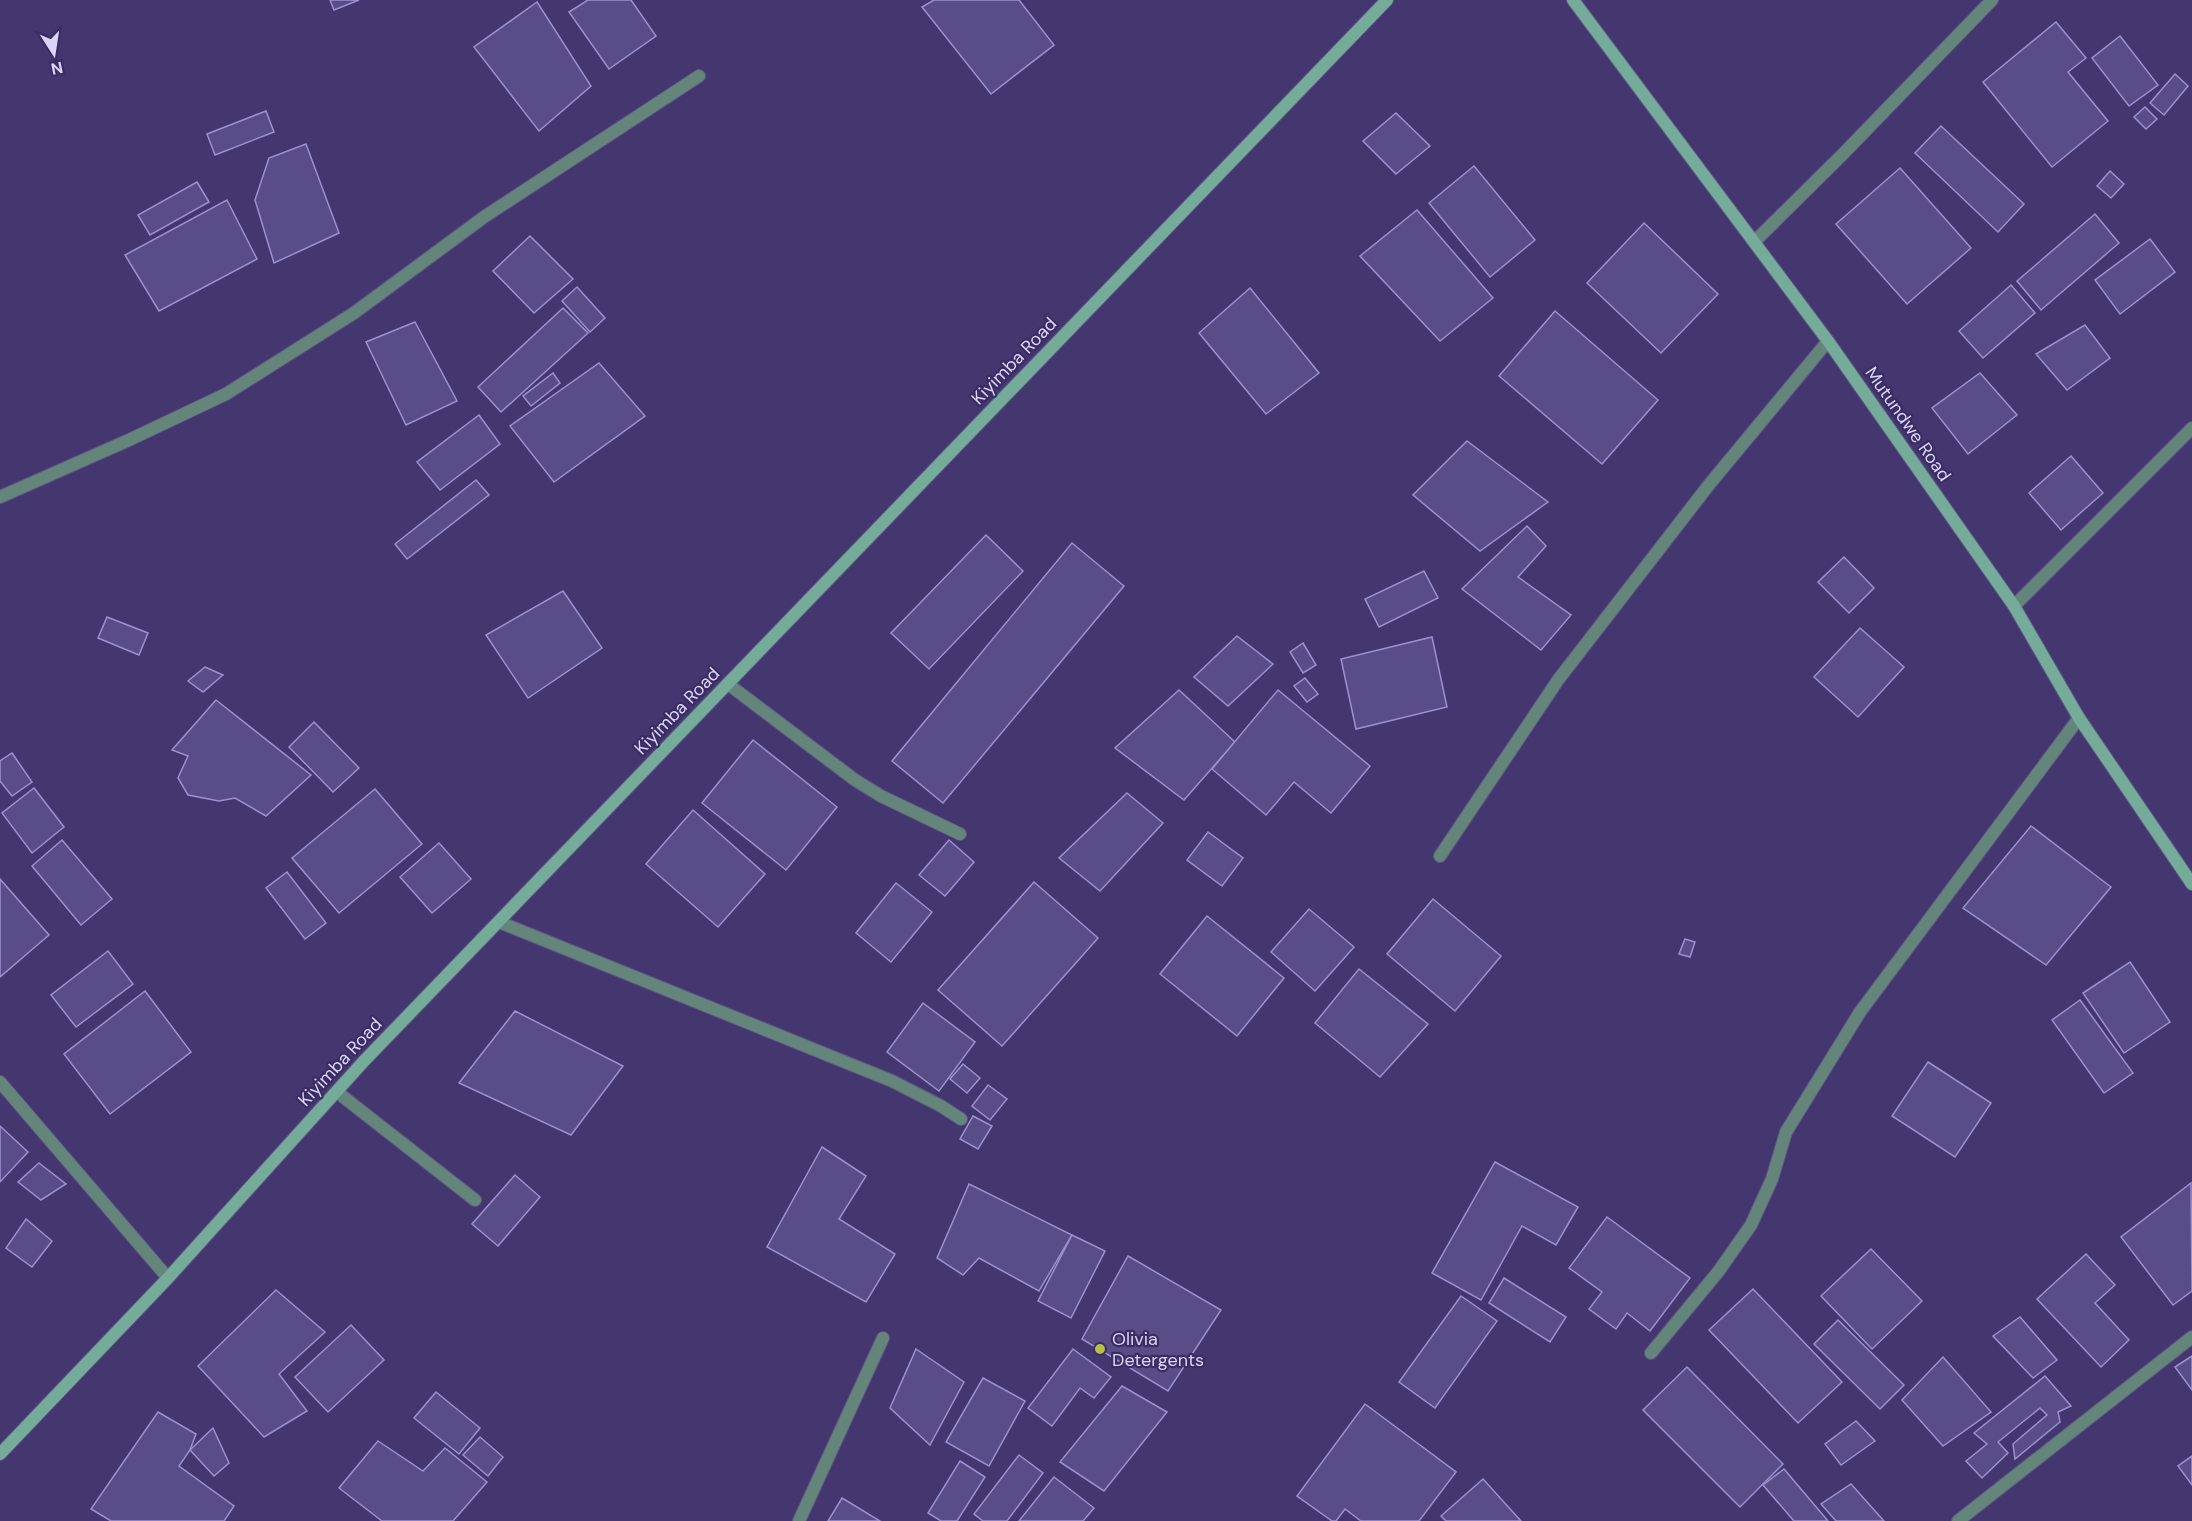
<svg xmlns="http://www.w3.org/2000/svg" width="2192" height="1521" font-family="'DM Sans',sans-serif">
	<style>
		.building { fill: #594d87; stroke: #9c91d0; stroke-width: 1.5 }
		.lines { fill: none; stroke-linecap: round; stroke-linejoin: round }
		.lane-casing { stroke: #5f5387; stroke-width: 14 }
		.street-casing { stroke: #5f5387; stroke-width: 14 }
		.secondary-casing { stroke: #5f5387; stroke-width: 14 }
		.lane { stroke: #64867a; stroke-width: 12 }
		.street { stroke: #64867a; stroke-width: 12 }
		.secondary { stroke: #75ab99; stroke-width: 12 }
		.poi-dot { fill: #bac045; stroke: #3a2d63; stroke-width: 2 }
		.labels { text-anchor: middle; dominant-baseline: central; stroke-width: 4.5; stroke-linejoin: round; paint-order: stroke }
		.street-label { font-size: 18px; fill: #dad5f7; stroke: #3a2d63 }
		.poi-label { font-size: 18px; fill: #dad5f7; stroke: #3a2d63; text-anchor: start }
	</style>
	<rect width="100%" height="100%" fill="#44376f"/>
	<g class="building">
		<path d="M 330,0 L 359,0 L 334,10 Z"/>
		<path d="M 588,0 L 631,0 L 656,36 L 609,69 L 569,12 Z"/>
		<path d="M 934,0 L 1019,0 L 1054,45 L 991,94 L 922,7 Z"/>
		<path d="M 537,2 L 591,86 L 539,131 L 474,47 Z"/>
		<path d="M 2056,22 L 2086,58 L 2068,72 L 2108,121 L 2052,167 L 1983,82 Z"/>
		<path d="M 2120,36 L 2158,85 L 2129,106 L 2092,58 Z"/>
		<path d="M 2175,74 L 2188,86 L 2164,115 L 2150,103 Z"/>
		<path d="M 2145,107 L 2157,119 L 2146,129 L 2134,117 Z"/>
		<path d="M 266,111 L 274,132 L 215,155 L 207,134 Z"/>
		<path d="M 1396,113 L 1430,146 L 1396,174 L 1363,141 Z"/>
		<path d="M 1941,126 L 2024,204 L 1998,232 L 1915,153 Z"/>
		<path d="M 306,144 L 339,233 L 274,263 L 255,200 L 269,158 Z"/>
		<path d="M 1474,166 L 1535,240 L 1490,277 L 1429,203 Z"/>
		<path d="M 1900,168 L 1971,248 L 1907,304 L 1836,224 Z"/>
		<path d="M 2110,171 L 2124,184 L 2111,198 L 2097,186 Z"/>
		<path d="M 197,182 L 209,202 L 150,235 L 138,215 Z"/>
		<path d="M 227,200 L 257,259 L 159,311 L 125,255 Z"/>
		<path d="M 1417,210 L 1493,298 L 1440,341 L 1360,256 Z"/>
		<path d="M 2095,214 L 2119,243 L 2041,310 L 2017,281 Z"/>
		<path d="M 1644,223 L 1718,294 L 1661,353 L 1587,283 Z"/>
		<path d="M 530,236 L 573,279 L 534,313 L 493,271 Z"/>
		<path d="M 2150,239 L 2175,272 L 2120,314 L 2095,280 Z"/>
		<path d="M 2011,285 L 2035,313 L 1983,358 L 1959,331 Z"/>
		<path d="M 577,287 L 605,318 L 590,332 L 562,301 Z"/>
		<path d="M 1250,288 L 1319,373 L 1266,414 L 1199,333 Z"/>
		<path d="M 563,308 L 588,333 L 501,412 L 478,387 Z"/>
		<path d="M 1555,311 L 1658,400 L 1602,464 L 1499,376 Z"/>
		<path d="M 415,322 L 457,401 L 406,425 L 366,342 Z"/>
		<path d="M 2085,325 L 2110,358 L 2067,390 L 2036,354 Z"/>
		<path d="M 599,363 L 645,416 L 554,482 L 510,426 Z"/>
		<path d="M 553,373 L 560,383 L 531,406 L 523,396 Z"/>
		<path d="M 1980,373 L 2017,415 L 1968,454 L 1932,408 Z"/>
		<path d="M 479,415 L 500,444 L 440,490 L 417,462 Z"/>
		<path d="M 1467,441 L 1548,502 L 1480,551 L 1413,495 Z"/>
		<path d="M 2071,456 L 2103,493 L 2061,530 L 2029,493 Z"/>
		<path d="M 476,480 L 489,495 L 407,559 L 395,544 Z"/>
		<path d="M 1527,526 L 1546,546 L 1518,577 L 1571,615 L 1541,650 L 1462,589 Z"/>
		<path d="M 986,535 L 1023,571 L 929,669 L 891,633 Z"/>
		<path d="M 1072,543 L 1124,586 L 943,803 L 892,761 Z"/>
		<path d="M 1844,557 L 1874,588 L 1849,613 L 1818,582 Z"/>
		<path d="M 1424,571 L 1438,598 L 1379,627 L 1365,599 Z"/>
		<path d="M 563,591 L 602,648 L 528,698 L 486,635 Z"/>
		<path d="M 107,617 L 148,633 L 139,655 L 98,638 Z"/>
		<path d="M 1860,628 L 1904,667 L 1858,717 L 1814,677 Z"/>
		<path d="M 1237,636 L 1273,664 L 1228,706 L 1194,677 Z"/>
		<path d="M 1432,637 L 1447,707 L 1356,729 L 1341,659 Z"/>
		<path d="M 1303,643 L 1316,665 L 1303,673 L 1290,652 Z"/>
		<path d="M 205,667 L 223,675 L 203,692 L 188,681 Z"/>
		<path d="M 1305,678 L 1318,694 L 1307,702 L 1294,686 Z"/>
		<path d="M 1179,690 L 1235,742 L 1184,800 L 1115,748 Z"/>
		<path d="M 1278,690 L 1370,766 L 1331,813 L 1294,782 L 1266,815 L 1212,769 Z"/>
		<path d="M 216,700 L 311,775 L 266,816 L 235,798 L 219,801 L 188,795 L 178,778 L 188,756 L 172,750 Z"/>
		<path d="M 314,722 L 359,768 L 333,792 L 289,747 Z"/>
		<path d="M 753,740 L 837,807 L 786,870 L 702,803 Z"/>
		<path d="M 12,753 L 32,782 L 12,796 L 0,781 L 0,761 Z"/>
		<path d="M 34,788 L 64,827 L 32,853 L 2,813 Z"/>
		<path d="M 375,789 L 422,844 L 339,913 L 292,858 Z"/>
		<path d="M 1127,793 L 1163,823 L 1100,891 L 1059,858 Z"/>
		<path d="M 693,810 L 765,874 L 718,927 L 646,864 Z"/>
		<path d="M 2031,826 L 2111,887 L 2046,965 L 1963,908 Z"/>
		<path d="M 1208,832 L 1243,858 L 1222,886 L 1187,860 Z"/>
		<path d="M 62,840 L 112,899 L 81,925 L 32,866 Z"/>
		<path d="M 949,840 L 974,862 L 945,896 L 919,875 Z"/>
		<path d="M 439,843 L 471,879 L 432,913 L 400,877 Z"/>
		<path d="M 287,872 L 326,923 L 305,939 L 266,888 Z"/>
		<path d="M 0,879 L 49,935 L 0,977 Z"/>
		<path d="M 1034,882 L 1098,938 L 1002,1046 L 938,990 Z"/>
		<path d="M 896,883 L 932,912 L 891,962 L 856,933 Z"/>
		<path d="M 1433,899 L 1501,956 L 1455,1011 L 1387,954 Z"/>
		<path d="M 1309,909 L 1354,947 L 1315,991 L 1271,952 Z"/>
		<path d="M 1207,916 L 1284,978 L 1237,1036 L 1160,974 Z"/>
		<path d="M 1685,939 L 1695,942 L 1690,957 L 1679,954 Z"/>
		<path d="M 108,951 L 133,984 L 76,1027 L 51,995 Z"/>
		<path d="M 2130,962 L 2170,1022 L 2124,1053 L 2083,993 Z"/>
		<path d="M 1359,969 L 1428,1024 L 1380,1077 L 1315,1023 Z"/>
		<path d="M 145,991 L 191,1052 L 110,1114 L 64,1054 Z"/>
		<path d="M 2080,1000 L 2133,1073 L 2104,1093 L 2052,1020 Z"/>
		<path d="M 923,1003 L 975,1042 L 939,1091 L 887,1052 Z"/>
		<path d="M 515,1011 L 623,1066 L 571,1135 L 459,1083 Z"/>
		<path d="M 1928,1062 L 1991,1103 L 1955,1157 L 1892,1116 Z"/>
		<path d="M 963,1064 L 980,1078 L 967,1093 L 950,1079 Z"/>
		<path d="M 988,1085 L 1007,1099 L 990,1120 L 972,1106 Z"/>
		<path d="M 973,1116 L 992,1126 L 978,1149 L 960,1139 Z"/>
		<path d="M 0,1126 L 28,1152 L 0,1182 Z"/>
		<path d="M 822,1147 L 866,1176 L 839,1219 L 895,1254 L 866,1302 L 767,1247 Z"/>
		<path d="M 1495,1162 L 1578,1207 L 1556,1245 L 1522,1226 L 1481,1300 L 1432,1273 Z"/>
		<path d="M 39,1163 L 66,1184 L 41,1200 L 18,1182 Z"/>
		<path d="M 515,1175 L 540,1197 L 498,1246 L 472,1224 Z"/>
		<path d="M 2191,1183 L 2192,1291 L 2173,1305 L 2121,1237 Z"/>
		<path d="M 969,1184 L 1072,1235 L 1039,1291 L 979,1258 L 963,1275 L 937,1258 Z"/>
		<path d="M 1607,1217 L 1690,1278 L 1650,1331 L 1627,1313 L 1616,1329 L 1589,1309 L 1602,1292 L 1569,1268 Z"/>
		<path d="M 26,1219 L 52,1241 L 32,1267 L 6,1248 Z"/>
		<path d="M 1072,1235 L 1105,1251 L 1071,1318 L 1038,1301 Z"/>
		<path d="M 1871,1249 L 1922,1301 L 1872,1349 L 1821,1296 Z"/>
		<path d="M 2086,1254 L 2115,1285 L 2095,1303 L 2129,1340 L 2101,1367 L 2037,1299 Z"/>
		<path d="M 1128,1256 L 1221,1310 L 1168,1391 L 1082,1339 Z"/>
		<path d="M 1504,1278 L 1566,1317 L 1550,1342 L 1489,1303 Z"/>
		<path d="M 1753,1289 L 1842,1382 L 1798,1423 L 1709,1330 Z"/>
		<path d="M 276,1290 L 325,1332 L 279,1374 L 307,1411 L 264,1437 L 198,1366 Z"/>
		<path d="M 1461,1296 L 1497,1321 L 1435,1408 L 1399,1382 Z"/>
		<path d="M 2020,1317 L 2057,1360 L 2033,1378 L 1993,1336 Z"/>
		<path d="M 1838,1320 L 1904,1385 L 1880,1409 L 1814,1344 Z"/>
		<path d="M 351,1325 L 384,1360 L 328,1412 L 295,1377 Z"/>
		<path d="M 916,1349 L 964,1382 L 930,1445 L 890,1408 Z"/>
		<path d="M 1073,1349 L 1111,1377 L 1094,1398 L 1080,1388 L 1052,1426 L 1028,1408 Z"/>
		<path d="M 2192,1356 L 2192,1390 L 2175,1367 Z"/>
		<path d="M 1943,1357 L 1991,1412 L 1943,1446 L 1902,1400 Z"/>
		<path d="M 1687,1367 L 1783,1464 L 1740,1507 L 1643,1410 Z"/>
		<path d="M 2045,1376 L 2071,1406 L 2058,1412 L 2060,1422 L 2015,1459 L 2013,1444 L 2047,1415 L 2040,1408 L 1998,1442 L 2008,1453 L 1982,1478 L 1966,1461 L 1987,1444 L 1974,1433 Z"/>
		<path d="M 983,1378 L 1025,1401 L 989,1466 L 946,1442 Z"/>
		<path d="M 1122,1386 L 1167,1412 L 1104,1491 L 1060,1462 Z"/>
		<path d="M 436,1392 L 480,1428 L 459,1454 L 414,1418 Z"/>
		<path d="M 1365,1404 L 1456,1472 L 1419,1521 L 1361,1521 L 1345,1509 L 1336,1521 L 1332,1521 L 1297,1496 Z"/>
		<path d="M 158,1412 L 196,1434 L 190,1450 L 179,1466 L 234,1506 L 224,1521 L 111,1521 L 91,1509 Z"/>
		<path d="M 1856,1421 L 1875,1441 L 1841,1465 L 1825,1444 Z"/>
		<path d="M 213,1428 L 229,1463 L 214,1476 L 190,1450 Z"/>
		<path d="M 480,1437 L 503,1457 L 488,1476 L 463,1455 Z"/>
		<path d="M 378,1441 L 423,1471 L 445,1448 L 487,1482 L 453,1521 L 382,1521 L 339,1488 Z"/>
		<path d="M 1019,1455 L 1043,1473 L 1007,1521 L 983,1521 L 974,1514 Z"/>
		<path d="M 2192,1456 L 2192,1485 L 2178,1466 Z"/>
		<path d="M 960,1461 L 985,1477 L 957,1521 L 941,1521 L 928,1513 Z"/>
		<path d="M 1784,1469 L 1828,1521 L 1794,1521 L 1763,1485 Z"/>
		<path d="M 1054,1477 L 1094,1508 L 1083,1521 L 1019,1521 Z"/>
		<path d="M 1483,1479 L 1521,1521 L 1446,1521 L 1441,1516 Z"/>
		<path d="M 1851,1484 L 1884,1521 L 1836,1521 L 1821,1504 Z"/>
		<path d="M 842,1498 L 880,1521 L 828,1521 Z"/>
	</g>
	<g class="lines">
		<g class="lane-casing">
			<g id="lane">
				<path d="M 0,1082 L 168,1278"/>
				<path d="M 337,1092 L 475,1200"/>
			</g>
		</g>
		<g class="street-casing">
			<g id="street">
				<path d="M 1754,242 L 1843,154 L 1992,0"/>
				<path d="M 0,497 L 129,440 L 226,394 L 354,313 L 484,217 L 699,76"/>
				<path d="M 2014,606 L 2192,428"/>
				<path d="M 728,684 L 855,780 L 881,796 L 960,834"/>
				<path d="M 1440,856 L 1558,680 L 1708,486 L 1828,341"/>
				<path d="M 499,922 L 892,1081 L 941,1106 L 961,1119"/>
				<path d="M 1651,1353 L 1718,1272 L 1751,1225 L 1772,1179 L 1786,1132 L 1860,1012 L 2079,718"/>
				<path d="M 799,1521 L 883,1338"/>
				<path d="M 1958,1521 L 2192,1337"/>
			</g>
		</g>
		<g class="secondary-casing">
			<g id="secondary">
				<path d="M 1573,0 L 1828,341 L 2014,606 L 2079,718 L 2192,884"/>
				<path d="M 0,1454 L 168,1278 L 364,1061 L 1387,0"/>
			</g>
		</g>
		<use href="#lane" class="lane"/>
		<use href="#street" class="street"/>
		<use href="#secondary" class="secondary"/>
	</g>
	<circle class="poi-dot" cx="1100" cy="1349" r="6"/>
	<g class="labels">
		<g class="street-label">
			<text transform="translate(1014 361) rotate(-46)">Kiyimba Road</text>
			<text transform="translate(1908 424) rotate(55)">Mutundwe Road</text>
			<text transform="translate(677 711) rotate(-46)">Kiyimba Road</text>
			<text transform="translate(340 1062) rotate(-47)">Kiyimba Road</text>
		</g>
		<g class="poi-label">
			<text x="1112" y="1339">Olivia<tspan x="1112" dy="21">Detergents</tspan></text>
		</g>
	</g>
	<g transform="translate(54 54) rotate(168)" stroke="#3a2d63" stroke-width="4.5" paint-order="stroke">
	<path d="M0-4.5L10 22L0 15L-10 22Z" fill="#dad5f7"/>
	<text y="-9" font-size="16" font-weight="bold" text-anchor="middle" fill="#dad5f7">N</text>
	</g>
</svg>
